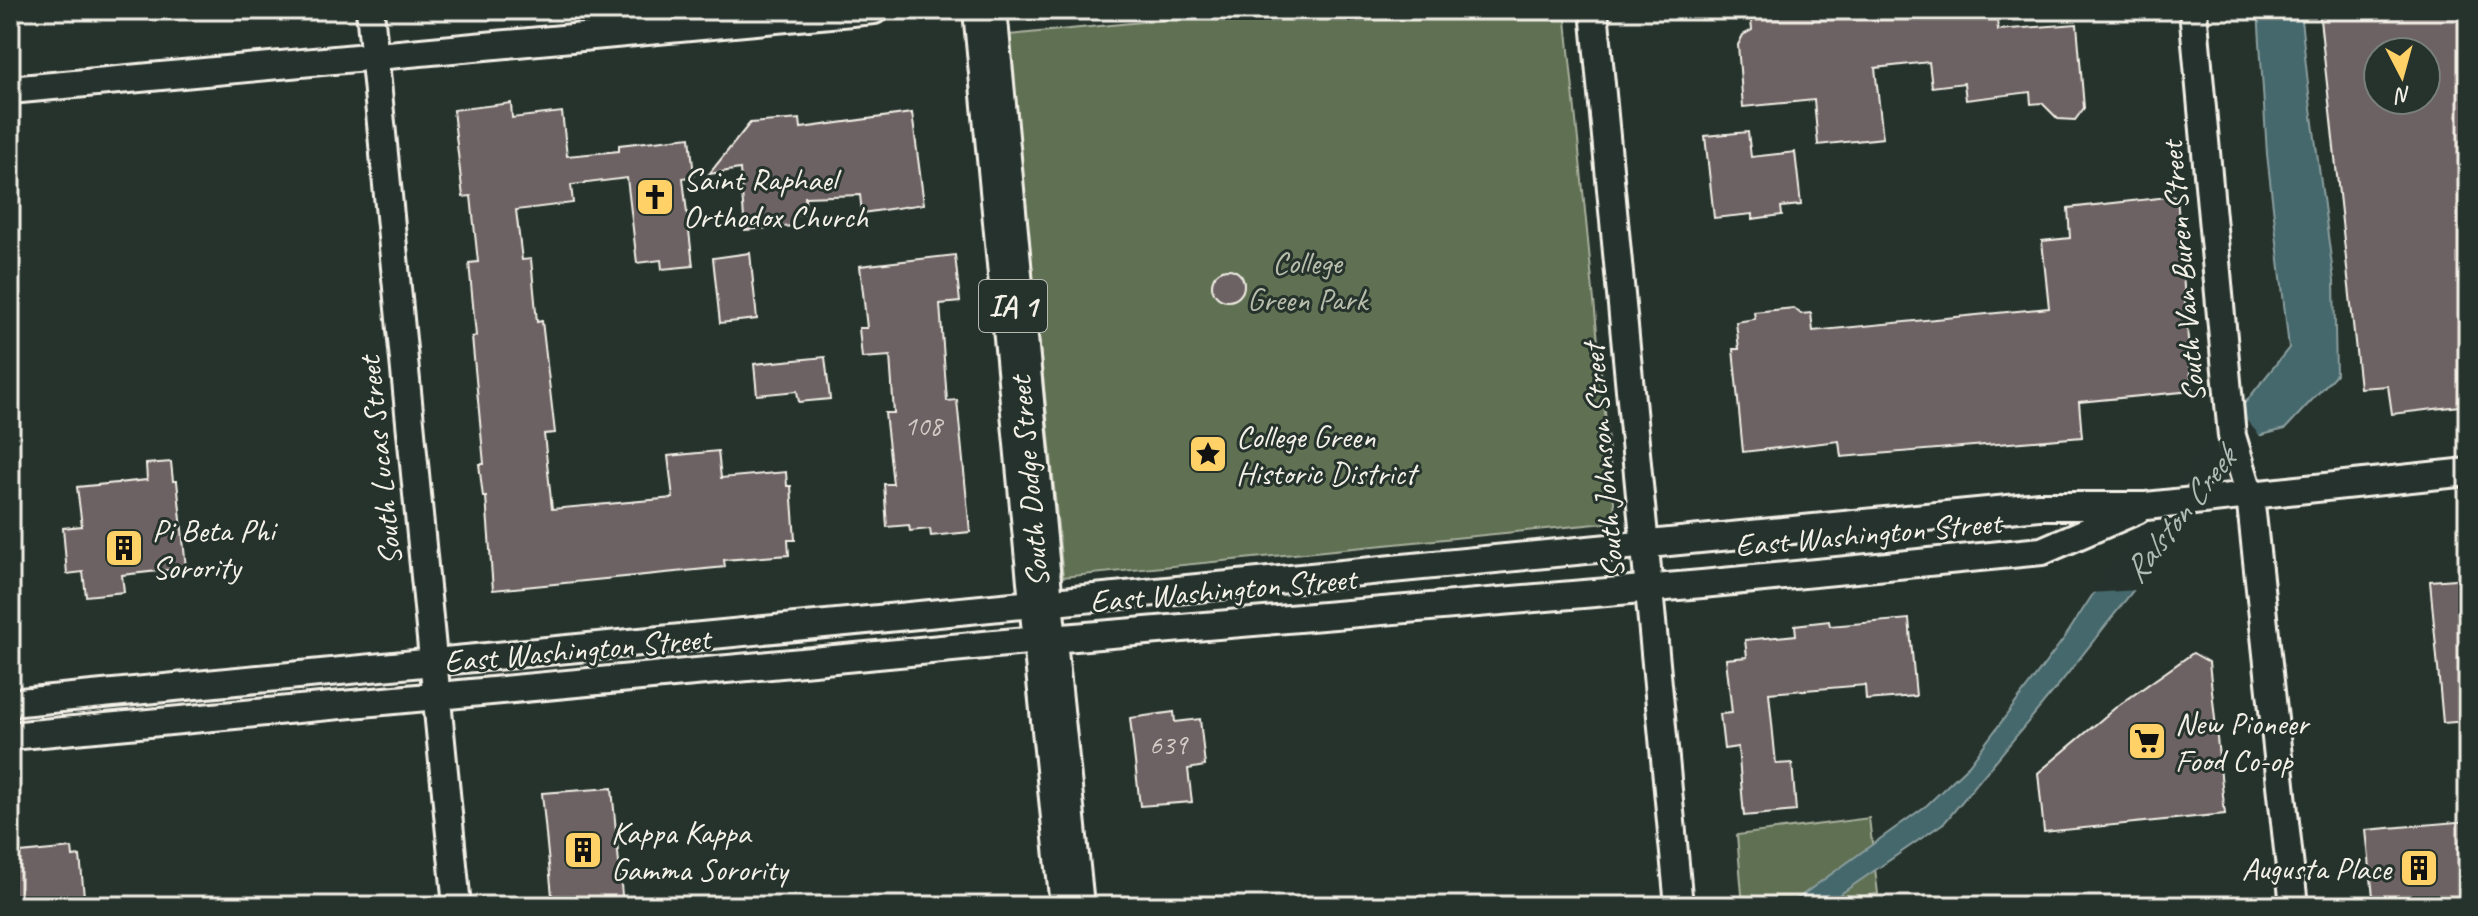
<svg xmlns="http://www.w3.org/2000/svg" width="2478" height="916" font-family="Caveat,sans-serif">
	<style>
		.green { fill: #5f7052; stroke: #aab09d; stroke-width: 2 }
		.water { fill: #45676c; stroke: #8b9e9e; stroke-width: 2 }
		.pier { fill: #26332d }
		.building { fill: #6d6264; stroke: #f4f1e8; stroke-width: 2; fill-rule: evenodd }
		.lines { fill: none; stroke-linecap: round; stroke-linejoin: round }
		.street-casing { stroke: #f4f1e8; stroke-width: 32 }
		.primary-casing { stroke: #f4f1e8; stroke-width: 48 }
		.street { stroke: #26332d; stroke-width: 26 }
		.primary { stroke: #26332d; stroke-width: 42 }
		.labels { text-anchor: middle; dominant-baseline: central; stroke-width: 6; stroke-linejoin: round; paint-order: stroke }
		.number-label { font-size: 28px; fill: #d2cdc7 }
		.shield { fill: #26332d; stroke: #b6b8b0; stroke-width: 2 }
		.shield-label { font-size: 30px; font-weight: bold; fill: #f4f1e8 }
		.poi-label { font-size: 32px; fill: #f4f1e8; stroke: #26332d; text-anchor: start }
		.park-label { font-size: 32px; fill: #b8bdac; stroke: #26332d }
		.street-label { font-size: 32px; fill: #f4f1e8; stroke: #26332d }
		.water-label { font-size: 34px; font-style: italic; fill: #aebab6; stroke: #26332d }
	</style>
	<rect width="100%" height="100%" fill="#26332d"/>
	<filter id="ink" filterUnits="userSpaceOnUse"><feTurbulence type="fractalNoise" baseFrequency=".0125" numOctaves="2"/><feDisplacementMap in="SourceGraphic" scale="16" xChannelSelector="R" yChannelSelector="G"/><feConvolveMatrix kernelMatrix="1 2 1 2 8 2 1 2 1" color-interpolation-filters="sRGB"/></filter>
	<g filter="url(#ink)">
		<g class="green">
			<path d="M 1264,10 L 1565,10 L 1616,522 L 1063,577 L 1009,35 Z"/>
			<path d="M 1869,818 L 1878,894 L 1791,906 L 1743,906 L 1737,835 Z"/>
		</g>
		<path class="water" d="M 2258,10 L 2300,10 L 2309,93 L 2334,281 L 2336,374 L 2285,429 L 2254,437 L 2061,682 L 1945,822 L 1823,906 L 1787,906 L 1927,805 L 1969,765 L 2065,637 L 2099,585 L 2289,348 L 2267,154 Z"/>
		<path class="pier" d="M 2235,407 L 2261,437 L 2259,440 L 2138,590 L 2089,593 Z"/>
		<g class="building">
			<path d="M 1750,10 L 1869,10 L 1870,17 L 1940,10 L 1996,10 L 1998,30 L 2077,24 L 2084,108 L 2075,120 L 2058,119 L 2042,103 L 2031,104 L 2030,92 L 1966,100 L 1964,83 L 1932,87 L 1929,62 L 1875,68 L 1883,138 L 1818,145 L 1814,100 L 1743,107 L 1738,45 L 1743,35 L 1752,30 Z"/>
			<path d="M 2319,10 L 2468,10 L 2468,405 L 2392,414 L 2388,386 L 2360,388 ZM 2378,52 L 2426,52 L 2426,100 L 2378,100 Z"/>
			<path d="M 511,103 L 512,118 L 562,112 L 567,156 L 619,151 L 619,145 L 690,137 L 694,176 L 683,178 L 693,266 L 662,269 L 661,260 L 637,263 L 627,178 L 571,185 L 573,203 L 516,210 L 522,260 L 531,259 L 537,322 L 542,321 L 555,433 L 544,434 L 552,509 L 673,498 L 668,456 L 718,451 L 721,478 L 786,472 L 787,486 L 791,486 L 795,540 L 788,540 L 789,555 L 724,560 L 725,567 L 493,590 L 486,497 L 483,497 L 479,464 L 484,464 L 472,337 L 476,336 L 469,263 L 478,262 L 471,196 L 463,197 L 453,110 Z"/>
			<path d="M 912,113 L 924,204 L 862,213 L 860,195 L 805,197 L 806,214 L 793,215 L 794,226 L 745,230 L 740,169 L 709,174 L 750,123 L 800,119 L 801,128 Z"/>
			<path d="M 1748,132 L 1751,157 L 1795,152 L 1801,205 L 1781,207 L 1782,215 L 1752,219 L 1752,214 L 1714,218 L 1705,136 Z"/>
			<path d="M 2177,196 L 2192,391 L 2079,402 L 2082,437 L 1841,457 L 1839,441 L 1743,452 L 1733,349 L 1739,349 L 1736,322 L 1755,319 L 1754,312 L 1794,308 L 1801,314 L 1811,313 L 1813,331 L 2049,308 L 2042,241 L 2070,238 L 2068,208 Z"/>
			<path d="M 750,253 L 757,319 L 720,323 L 713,258 Z"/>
			<path d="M 955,255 L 960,302 L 940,304 L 947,401 L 957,400 L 970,532 L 931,536 L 930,529 L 910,531 L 909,525 L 887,527 L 884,484 L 893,484 L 885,413 L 894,413 L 890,356 L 862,358 L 859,328 L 867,328 L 860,266 Z"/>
			<circle cx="1228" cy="285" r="16"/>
			<path d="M 825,357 L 830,399 L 799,402 L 797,391 L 757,395 L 754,364 Z"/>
			<path d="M 171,462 L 173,481 L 177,481 L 186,568 L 122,575 L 124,592 L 86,596 L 83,572 L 67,574 L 63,528 L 82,526 L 77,487 L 147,480 L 146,464 Z"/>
			<path d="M 2468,578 L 2468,721 L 2443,723 L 2430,581 Z"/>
			<path d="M 1909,619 L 1916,696 L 1866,700 L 1865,685 L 1769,693 L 1776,764 L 1792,763 L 1796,811 L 1744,816 L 1738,747 L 1724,749 L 1720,714 L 1732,713 L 1726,659 L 1747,657 L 1745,640 L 1796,635 L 1795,625 L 1829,621 L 1830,626 Z"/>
			<path d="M 2193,653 L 2209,662 L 2225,814 L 2044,832 L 2038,773 L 2115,708 Z"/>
			<path d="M 1174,712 L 1175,722 L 1200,719 L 1205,766 L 1188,769 L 1192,802 L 1140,806 L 1130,718 Z"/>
			<path d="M 612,788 L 623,906 L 553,906 L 542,793 Z"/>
			<path d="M 2468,821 L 2468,906 L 2374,906 L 2366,830 Z"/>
			<path d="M 72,848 L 73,857 L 80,856 L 85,906 L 10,906 L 10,854 Z"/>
		</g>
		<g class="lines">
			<g class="street-casing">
				<g id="street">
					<path d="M 370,10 L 457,906"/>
					<path d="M 1594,10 L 1679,906"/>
					<path d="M 2193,10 L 2232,436 L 2250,495 L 2294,906"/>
					<path d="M 10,90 L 874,10"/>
					<path d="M 10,703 C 659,643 1308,575 1957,514 L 2039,506 L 2146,506 L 2468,472"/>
					<path d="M 10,736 L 1016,642 L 1702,584 L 2042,551 L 2137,510"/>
				</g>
			</g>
			<g class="primary-casing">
				<path id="primary" d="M 985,10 L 1041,602 L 1072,906"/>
			</g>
			<use href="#street" class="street"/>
			<use href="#primary" class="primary"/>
		</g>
	</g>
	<defs>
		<g id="church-square" transform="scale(2)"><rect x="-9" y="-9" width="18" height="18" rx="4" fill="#ffd166" stroke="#26332d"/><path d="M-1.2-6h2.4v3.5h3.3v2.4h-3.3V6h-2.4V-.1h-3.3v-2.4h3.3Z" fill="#111"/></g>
		<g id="sight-square" transform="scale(2)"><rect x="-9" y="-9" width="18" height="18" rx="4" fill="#ffd166" stroke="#26332d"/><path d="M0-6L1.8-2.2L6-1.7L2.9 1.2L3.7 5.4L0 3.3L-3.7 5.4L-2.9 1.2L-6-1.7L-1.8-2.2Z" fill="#111"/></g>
		<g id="building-square" transform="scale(2)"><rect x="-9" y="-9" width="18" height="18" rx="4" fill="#ffd166" stroke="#26332d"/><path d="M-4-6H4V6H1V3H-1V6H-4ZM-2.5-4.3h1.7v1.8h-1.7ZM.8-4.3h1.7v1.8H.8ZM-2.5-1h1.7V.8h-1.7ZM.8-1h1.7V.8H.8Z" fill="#111"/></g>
		<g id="supermarket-square" transform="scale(2)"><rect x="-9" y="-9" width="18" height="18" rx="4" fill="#ffd166" stroke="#26332d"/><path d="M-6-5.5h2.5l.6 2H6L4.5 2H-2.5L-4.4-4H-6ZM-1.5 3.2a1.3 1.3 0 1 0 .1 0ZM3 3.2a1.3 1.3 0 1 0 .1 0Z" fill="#111"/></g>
	</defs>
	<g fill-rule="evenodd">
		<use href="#church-square" x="655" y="197"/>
		<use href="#sight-square" x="1208" y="454"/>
		<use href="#building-square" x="124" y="548"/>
		<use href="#supermarket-square" x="2147" y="741"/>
		<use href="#building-square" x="583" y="850"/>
		<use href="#building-square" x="2419" y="868"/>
	</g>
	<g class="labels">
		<g class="number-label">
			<text x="923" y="425">108</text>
			<text x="1168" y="744">639</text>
		</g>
		<rect class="shield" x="979" y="280" width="68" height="52" rx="6"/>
		<g class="shield-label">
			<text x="1013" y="306">IA 1</text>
		</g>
		<g class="poi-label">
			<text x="683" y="179">Saint Raphael<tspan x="683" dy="37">Orthodox Church</tspan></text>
			<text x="1236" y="436">College Green<tspan x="1236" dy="37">Historic District</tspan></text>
			<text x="152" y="530">Pi Beta Phi<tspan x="152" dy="37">Sorority</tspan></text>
			<text x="2175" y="723">New Pioneer<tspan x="2175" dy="37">Food Co-op</tspan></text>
			<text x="611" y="832">Kappa Kappa<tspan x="611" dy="37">Gamma Sorority</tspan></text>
			<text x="2391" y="868" text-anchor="end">Augusta Place</text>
		</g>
		<g class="park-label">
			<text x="1307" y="262">College<tspan x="1307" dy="37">Green Park</tspan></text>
		</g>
		<g class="street-label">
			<text transform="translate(2183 272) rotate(-95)">South Van Buren Street</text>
			<text transform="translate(380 461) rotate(-96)">South Lucas Street</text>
			<text transform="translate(1603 461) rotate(-95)">South Johnson Street</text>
			<text transform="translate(1029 482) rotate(-95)">South Dodge Street</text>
			<text transform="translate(1868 534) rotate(-5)">East Washington Street</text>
			<text transform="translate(1223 590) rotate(-5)">East Washington Street</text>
			<text transform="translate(577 650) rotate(-5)">East Washington Street</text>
		</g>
		<g class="water-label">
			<text transform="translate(2179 515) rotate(-52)">Ralston Creek</text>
		</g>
	</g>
	<rect width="2478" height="916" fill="none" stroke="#26332d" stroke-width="40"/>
	<rect x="20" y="20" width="2438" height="876" fill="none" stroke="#f4f1e8" stroke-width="3" filter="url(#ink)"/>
	<g transform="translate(2402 76) rotate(174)"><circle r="38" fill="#26332d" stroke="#787f78" stroke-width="2"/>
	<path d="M0-6L14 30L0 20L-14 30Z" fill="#ffd166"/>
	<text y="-12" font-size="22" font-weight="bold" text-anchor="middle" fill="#f4f1e8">N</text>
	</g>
</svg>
